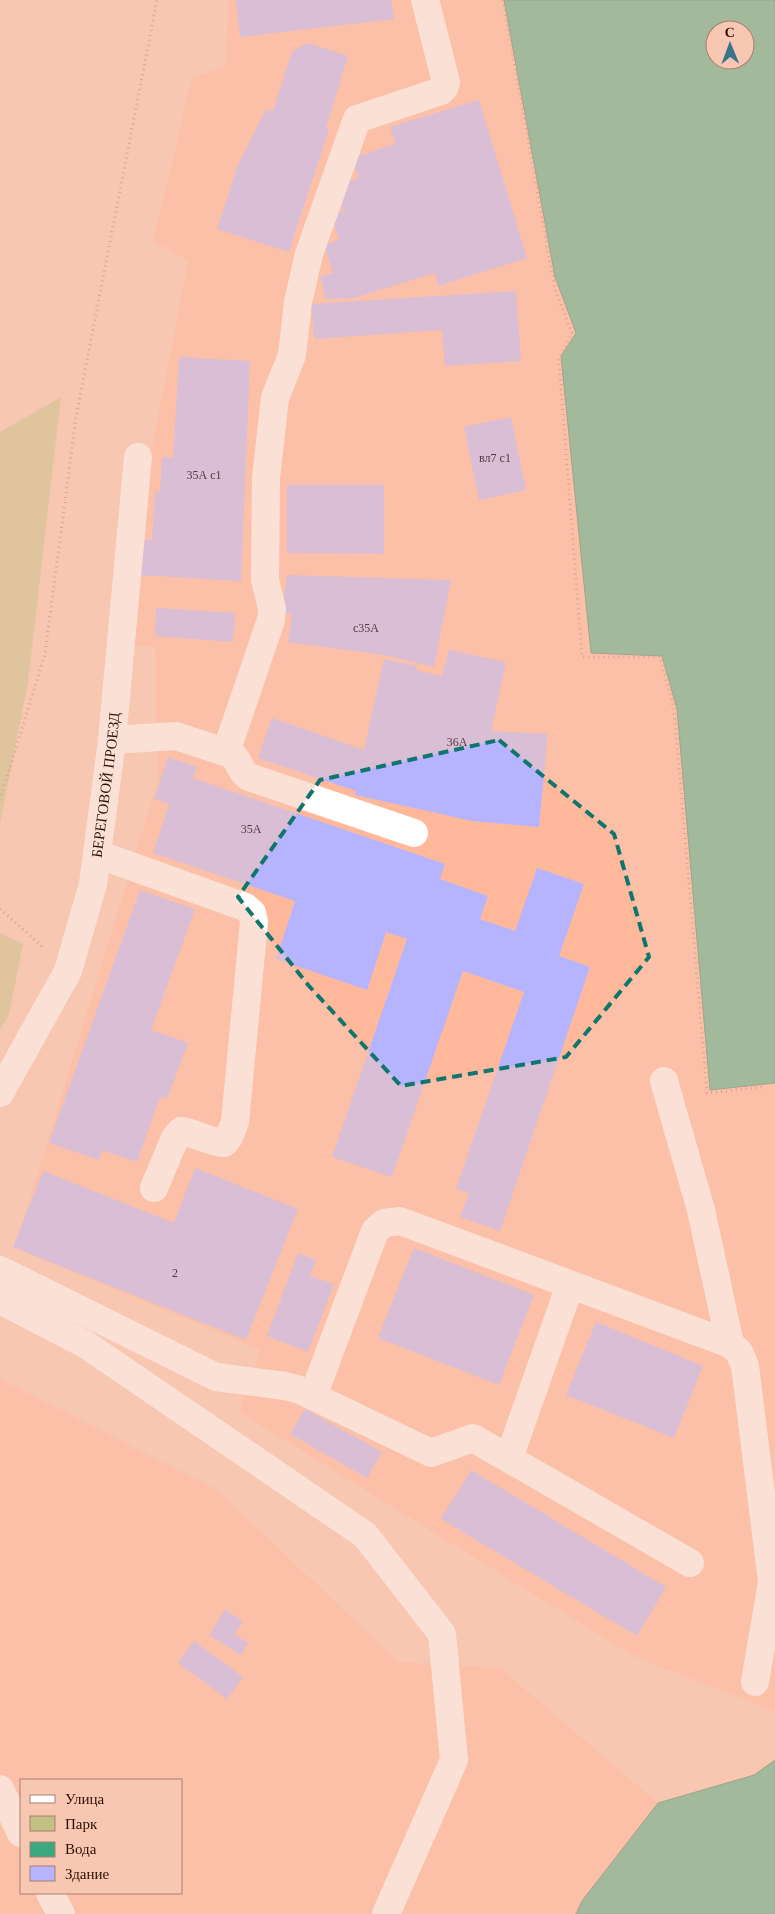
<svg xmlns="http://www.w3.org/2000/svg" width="775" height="1914" font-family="Georgia,serif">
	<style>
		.built { fill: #ffb99a; fill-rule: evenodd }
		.green { fill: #c3c086 }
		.water { fill: #3aa981; stroke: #367b5c; fill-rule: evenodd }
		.building { fill: #b6b4fe }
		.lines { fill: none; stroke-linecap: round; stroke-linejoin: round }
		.path { stroke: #a87f6e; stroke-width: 3; stroke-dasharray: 1 4; stroke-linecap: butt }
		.minor { stroke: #fff; stroke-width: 28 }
		.marked { fill: none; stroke: #0f766e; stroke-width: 4; stroke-dasharray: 10 6; stroke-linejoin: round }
		.labels { text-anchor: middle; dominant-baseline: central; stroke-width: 5; stroke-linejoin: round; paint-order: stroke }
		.number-label { font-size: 12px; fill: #4f3942 }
		.street-label { font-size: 15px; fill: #2d1004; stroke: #f8c7b2 }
	</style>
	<rect width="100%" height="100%" fill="#f8c7b2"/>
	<g class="built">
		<path d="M 228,0 L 504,0 L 555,277 L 576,334 L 591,653 L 662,655 L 677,709 L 710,1090 L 775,1083 L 775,1711 L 635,1657 L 239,1412 L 260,1350 L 15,1248 L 158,780 L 155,647 L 132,645 L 135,538 L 188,261 L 153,241 L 192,78 L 226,66 Z"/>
		<path d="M 0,1379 L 216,1489 L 399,1662 L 500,1668 L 658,1803 L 582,1901 L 576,1914 L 0,1914 ZM 21,1780 L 181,1780 L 181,1893 L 21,1893 Z"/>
	</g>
	<g class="green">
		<path d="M 61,397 L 28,683 L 0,824 L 0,432 Z"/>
		<path d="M 0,933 L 23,944 L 9,1015 L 0,1030 Z"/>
	</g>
	<g class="water">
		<path d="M 504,0 L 775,0 L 775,1083 L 710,1090 L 677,709 L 662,656 L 591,653 L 561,356 L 576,333 L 555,277 ZM 715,30 L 745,30 L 745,60 L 715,60 Z"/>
		<path d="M 775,1760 L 775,1914 L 576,1914 L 582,1901 L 658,1803 L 754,1775 Z"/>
	</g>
	<g class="building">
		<path d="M 236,0 L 391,0 L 394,19 L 240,37 Z"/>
		<path d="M 308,43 L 348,56 L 326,128 L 329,129 L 289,252 L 217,229 L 238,165 L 266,109 L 273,111 L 292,52 L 300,47 Z"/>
		<path d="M 479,100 L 527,258 L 438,286 L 435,273 L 354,298 L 326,299 L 320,277 L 333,273 L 324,245 L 339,240 L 331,214 L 344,211 L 336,185 L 359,178 L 352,158 L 395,144 L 390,127 Z"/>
		<path d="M 516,291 L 521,361 L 445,366 L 442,330 L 314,339 L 311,304 Z"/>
		<path d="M 179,357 L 250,361 L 241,581 L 138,575 L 141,540 L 152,540 L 155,492 L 160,492 L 162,457 L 173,458 Z"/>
		<path d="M 511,417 L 526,490 L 479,500 L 464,427 Z"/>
		<path d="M 287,485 L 384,485 L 384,554 L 287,553 Z"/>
		<path d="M 287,575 L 451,580 L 434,667 L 384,655 L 288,642 L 292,614 L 282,613 Z"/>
		<path d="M 156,608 L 235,613 L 233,642 L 155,636 Z"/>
		<path d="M 449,650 L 506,662 L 491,731 L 548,734 L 539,827 L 472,821 L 355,795 L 356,791 L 258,758 L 272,718 L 364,750 L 384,659 L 417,666 L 416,670 L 442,676 Z"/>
		<path d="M 168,757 L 197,767 L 193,778 L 445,864 L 440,879 L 488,896 L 480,919 L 515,931 L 537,868 L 584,884 L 559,956 L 590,967 L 500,1231 L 460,1217 L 469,1193 L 456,1189 L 524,992 L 463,971 L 392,1177 L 332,1157 L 407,939 L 386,932 L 367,990 L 276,959 L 295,901 L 153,853 L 169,804 L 154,799 Z"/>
		<path d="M 140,890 L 195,909 L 151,1030 L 188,1043 L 167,1099 L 160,1097 L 137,1162 L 102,1150 L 99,1160 L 49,1143 Z"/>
		<path d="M 195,1168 L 298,1209 L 246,1340 L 13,1247 L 43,1171 L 174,1223 Z"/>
		<path d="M 414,1248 L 534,1295 L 499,1385 L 378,1338 Z"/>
		<path d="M 298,1253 L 316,1260 L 310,1276 L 334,1284 L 308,1352 L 267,1336 Z"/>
		<path d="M 596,1322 L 703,1366 L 674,1438 L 566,1395 Z"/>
		<path d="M 305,1409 L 382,1452 L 367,1478 L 290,1434 Z"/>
		<path d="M 471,1470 L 666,1587 L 637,1636 L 441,1519 Z"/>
		<path d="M 225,1610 L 243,1621 L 234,1634 L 248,1643 L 241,1655 L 209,1635 Z"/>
		<path d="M 194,1641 L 243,1677 L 227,1699 L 178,1663 Z"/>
	</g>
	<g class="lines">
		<g class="path">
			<path d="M 503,0 L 555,289 L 572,333 L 559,360 L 582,657 L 660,657 L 674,709 L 707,1093 L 763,1087"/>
			<path d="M 0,800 L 45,654 L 76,417 L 157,0"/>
			<path d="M 0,909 L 44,948"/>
		</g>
		<g class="minor">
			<path d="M 112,740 L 176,736 L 231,754 C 240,760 240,773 249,777 L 414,833"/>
			<path d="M 226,752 L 271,620 L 272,609 L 265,580 L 266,478 L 275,398 L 292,355 L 298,302 L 309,254 L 357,119 L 441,91 L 444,88 L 446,82 L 425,0"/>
			<path d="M 97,854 L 245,907 L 252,913 L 254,922 L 235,1122 L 229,1137 L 224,1143 C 209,1142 196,1133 181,1131 L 175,1138 L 154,1188"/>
			<path d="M 664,1081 L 701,1210 L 730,1344"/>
			<path id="s1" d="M 0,1093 L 68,971 L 93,884 L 112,740 L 138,457"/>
			<path d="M 0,1270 L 216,1377 L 285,1386 L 300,1390 L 431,1453 L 473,1438 L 690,1563"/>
			<path d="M 0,1300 L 85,1344 L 365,1535 L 442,1634 L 454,1760 L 386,1914"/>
			<path d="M 313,1396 L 375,1231 L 384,1223 L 400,1221 L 730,1344 L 739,1352 L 745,1366 L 772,1582 L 755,1682"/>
			<path d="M 509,1458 L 570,1285"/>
			<path d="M 0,1789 L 21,1833"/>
			<path d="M 50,1893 L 61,1914"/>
		</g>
	</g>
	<path d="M0 0H775V1914H0ZM 499,740 L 614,834 L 649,957 L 566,1057 L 401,1086 L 309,986 L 238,897 L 320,780 Z" fill="#f8c7b2" fill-opacity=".55" fill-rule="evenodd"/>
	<path class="marked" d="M 499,740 L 614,834 L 649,957 L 566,1057 L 401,1086 L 309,986 L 238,897 L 320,780 Z"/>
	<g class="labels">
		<g class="number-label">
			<text x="495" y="458">вл7 с1</text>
			<text x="204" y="475">35А с1</text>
			<text x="366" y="628">с35А</text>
			<text x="457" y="742">36А</text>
			<text x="251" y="829">35А</text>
			<text x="175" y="1273">2</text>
		</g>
		<g class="street-label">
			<text stroke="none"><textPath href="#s1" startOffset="330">БЕРЕГОВОЙ ПРОЕЗД</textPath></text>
		</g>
	</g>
	<rect x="20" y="1779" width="162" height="115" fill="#f8c7b2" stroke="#a77e6c"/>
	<rect x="30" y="1795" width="25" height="8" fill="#ffffff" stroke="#a77e6c"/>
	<text x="65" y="1804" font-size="15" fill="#2d1004">Улица</text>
	<rect x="30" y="1816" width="25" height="15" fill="#c3c086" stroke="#a77e6c"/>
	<text x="65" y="1829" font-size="15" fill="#2d1004">Парк</text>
	<rect x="30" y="1842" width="25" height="15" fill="#3aa981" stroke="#a77e6c"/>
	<text x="65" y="1854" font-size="15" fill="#2d1004">Вода</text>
	<rect x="30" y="1866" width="25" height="15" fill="#b6b4fe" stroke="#a77e6c"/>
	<text x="65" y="1879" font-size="15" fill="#2d1004">Здание</text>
	<g transform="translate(730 45) rotate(359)"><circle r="24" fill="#f8c7b2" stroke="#a77e6c"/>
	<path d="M0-4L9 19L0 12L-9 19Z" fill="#37738a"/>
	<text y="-8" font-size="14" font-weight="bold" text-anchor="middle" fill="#2d1004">С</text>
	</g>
</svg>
